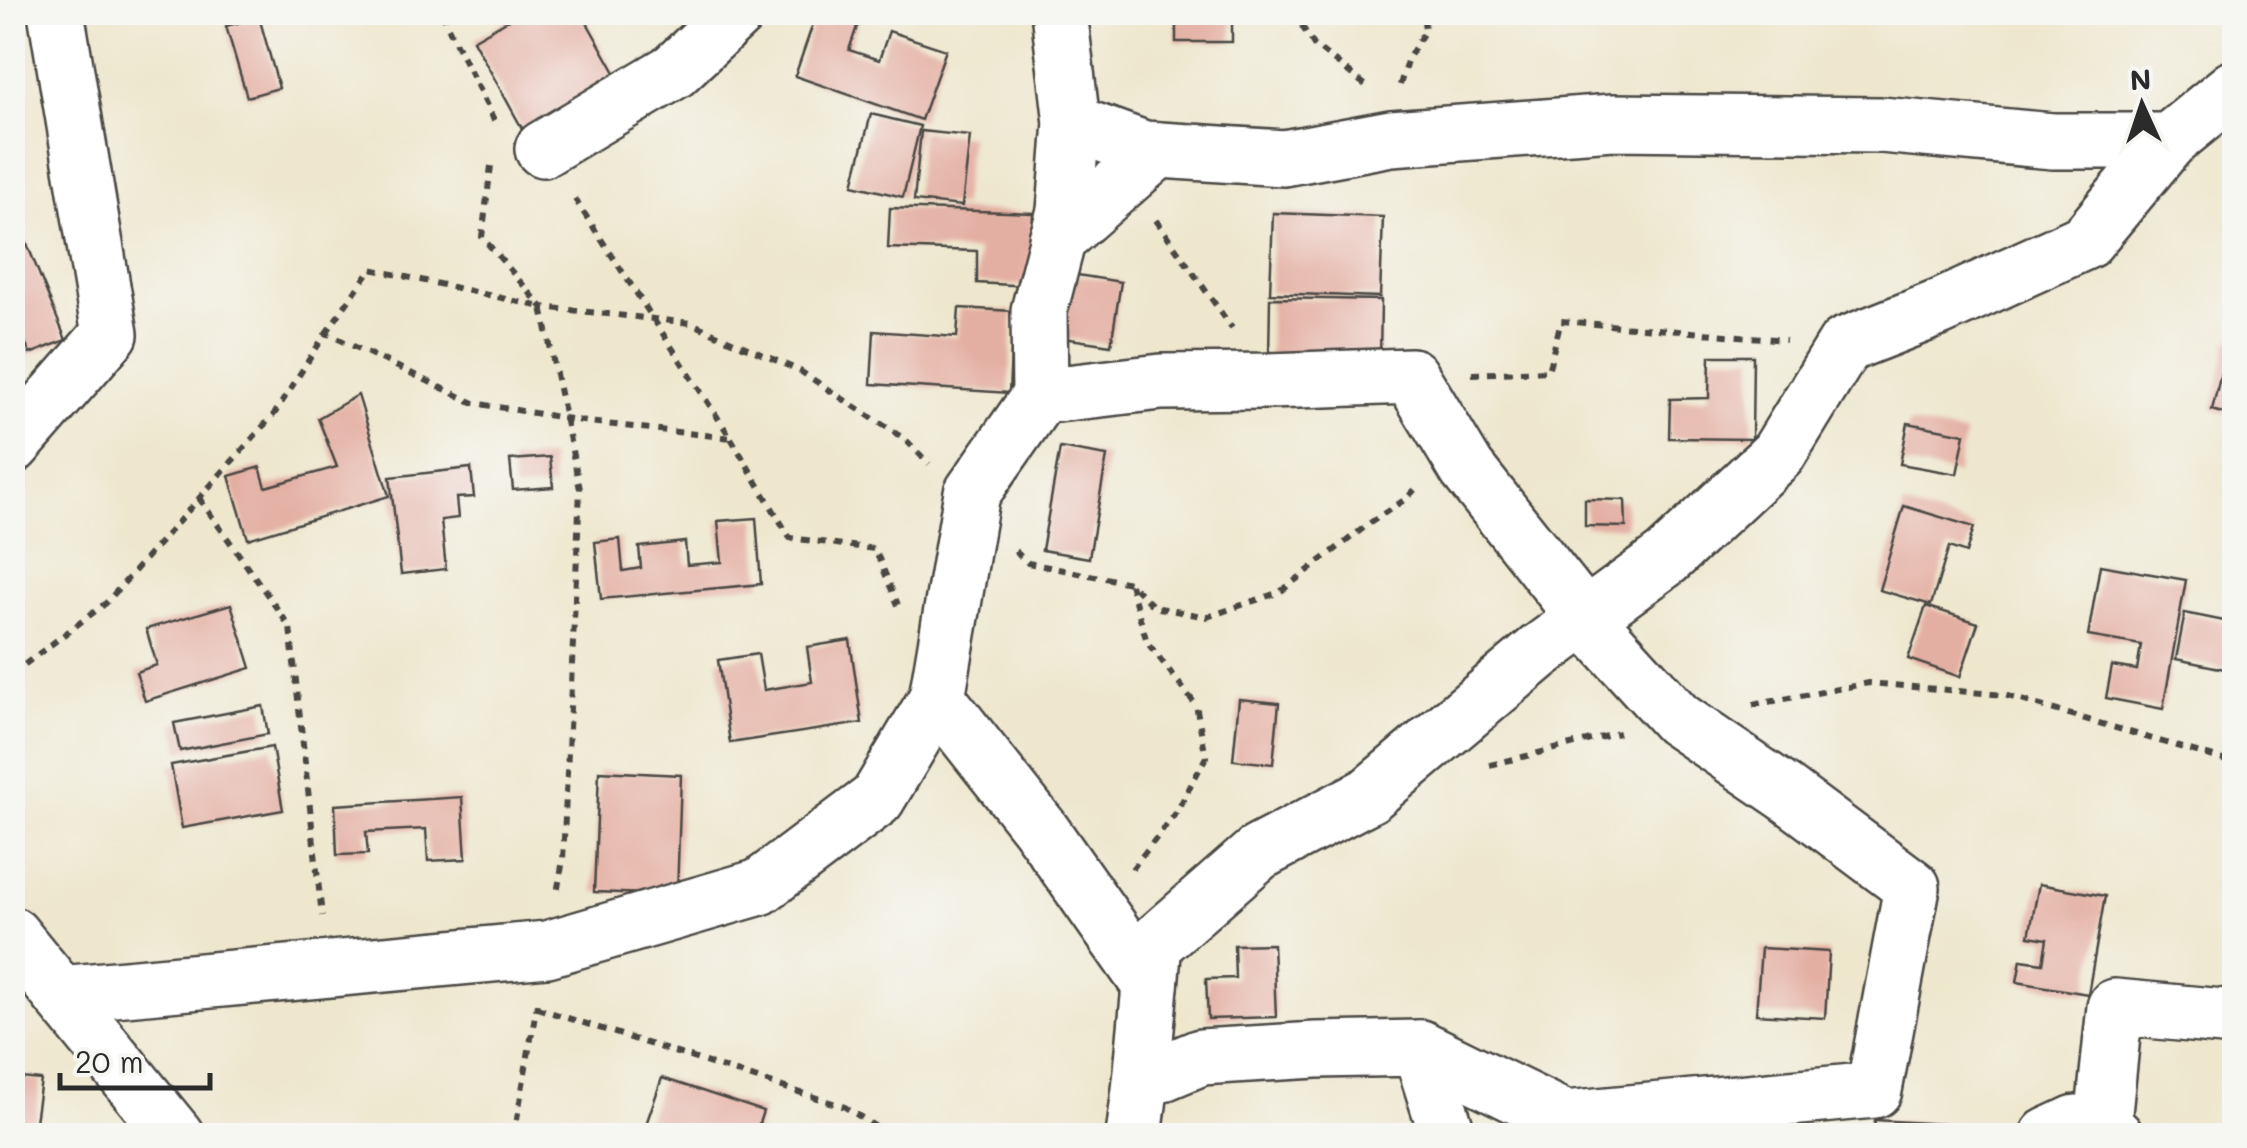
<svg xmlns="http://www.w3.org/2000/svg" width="2247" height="1148" font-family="Mali,sans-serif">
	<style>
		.building { fill: #e4afa3 }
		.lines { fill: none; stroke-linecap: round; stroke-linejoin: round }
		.minor-casing { stroke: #484743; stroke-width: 60 }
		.path { stroke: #484743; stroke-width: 6; stroke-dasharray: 8 8; stroke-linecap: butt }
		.minor { stroke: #fff; stroke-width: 55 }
	</style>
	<rect width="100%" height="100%" fill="#f6f6f2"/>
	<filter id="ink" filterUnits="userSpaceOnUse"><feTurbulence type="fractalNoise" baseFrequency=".01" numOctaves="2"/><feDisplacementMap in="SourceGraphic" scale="20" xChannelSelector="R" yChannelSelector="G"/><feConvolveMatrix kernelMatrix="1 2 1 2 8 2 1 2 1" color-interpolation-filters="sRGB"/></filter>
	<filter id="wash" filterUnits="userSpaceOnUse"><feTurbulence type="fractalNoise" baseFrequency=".0048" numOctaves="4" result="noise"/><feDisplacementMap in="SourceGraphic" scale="40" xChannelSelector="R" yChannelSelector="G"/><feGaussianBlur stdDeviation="2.25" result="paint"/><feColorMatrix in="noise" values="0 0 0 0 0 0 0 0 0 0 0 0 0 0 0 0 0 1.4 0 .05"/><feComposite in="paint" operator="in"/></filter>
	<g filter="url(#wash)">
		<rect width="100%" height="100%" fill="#eee7ce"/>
		<g id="blocks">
			<g class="building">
				<path d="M 522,12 L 581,12 L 617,76 L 523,130 L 473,40 Z"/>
				<path d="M 817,12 L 862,12 L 849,50 L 879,60 L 889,31 L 946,50 L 921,120 L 795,76 Z"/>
				<rect x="1176" y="12" width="56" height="30"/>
				<path d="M 259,17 L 279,88 L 247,97 L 226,26 Z"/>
				<path d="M 871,114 L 920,126 L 903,197 L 853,185 Z"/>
				<path d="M 921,131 L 970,136 L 962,206 L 914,201 Z"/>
				<path d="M 890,208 L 1033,213 L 1030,286 L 977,283 L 977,251 L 888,248 Z"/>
				<path d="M 1273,213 L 1383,217 L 1380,297 L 1270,293 Z"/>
				<path d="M 23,234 L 66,340 L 30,354 L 12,311 L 12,238 Z"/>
				<path d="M 1059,272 L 1121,282 L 1111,345 L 1049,336 Z"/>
				<path d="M 1270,298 L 1381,300 L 1380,359 L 1269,357 Z"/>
				<path d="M 959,308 L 1013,311 L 1009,393 L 871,384 L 874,331 L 957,337 Z"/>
				<path d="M 2229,339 L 2234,341 L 2234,416 L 2212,410 Z"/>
				<path d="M 1710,356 L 1753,356 L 1752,439 L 1669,438 L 1670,399 L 1709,398 Z"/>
				<path d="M 358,395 L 389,496 L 248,539 L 229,476 L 260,467 L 266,487 L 337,467 L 318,418 Z"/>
				<path d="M 1908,423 L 1965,434 L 1957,474 L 1900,464 Z"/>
				<path d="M 1060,448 L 1107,456 L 1089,558 L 1042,550 Z"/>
				<path d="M 550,457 L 553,487 L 513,490 L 510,460 Z"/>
				<path d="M 471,468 L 474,497 L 456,498 L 458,518 L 441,520 L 446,569 L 401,574 L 390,477 Z"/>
				<path d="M 1585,499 L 1625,500 L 1626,527 L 1585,526 Z"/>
				<path d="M 1904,506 L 1974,527 L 1966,553 L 1949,547 L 1931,605 L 1879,590 Z"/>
				<path d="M 756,518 L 761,584 L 601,599 L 595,542 L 620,539 L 623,571 L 641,568 L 639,547 L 685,542 L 687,565 L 722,562 L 718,521 Z"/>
				<path d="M 2100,565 L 2186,580 L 2163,709 L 2106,698 L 2112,666 L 2137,670 L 2141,645 L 2088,636 Z"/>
				<path d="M 231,604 L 251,668 L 145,701 L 136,672 L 157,665 L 146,629 Z"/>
				<path d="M 1926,606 L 1978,623 L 1960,677 L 1908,659 Z"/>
				<path d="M 2185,613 L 2234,623 L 2234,671 L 2176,659 Z"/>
				<path d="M 850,640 L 862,723 L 730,743 L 718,660 L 758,654 L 764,690 L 812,682 L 807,647 Z"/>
				<path d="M 1239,699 L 1279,703 L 1273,764 L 1233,760 Z"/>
				<path d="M 263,706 L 268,734 L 180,751 L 174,723 Z"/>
				<path d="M 272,747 L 283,810 L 182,828 L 171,765 Z"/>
				<path d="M 599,771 L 681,775 L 677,895 L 594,892 Z"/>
				<path d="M 462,797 L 466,859 L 428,861 L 426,829 L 366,832 L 368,854 L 337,855 L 335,805 Z"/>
				<path d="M 2039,884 L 2105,896 L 2088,994 L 2017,982 L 2021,960 L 2043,963 L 2047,939 L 2029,936 Z"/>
				<path d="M 1273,944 L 1276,1017 L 1208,1019 L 1206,979 L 1235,978 L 1234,945 Z"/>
				<path d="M 1761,948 L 1829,952 L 1825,1018 L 1756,1014 Z"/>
				<path d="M 12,1077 L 41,1080 L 33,1136 L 12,1136 Z"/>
				<path d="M 662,1078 L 763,1111 L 755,1136 L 642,1136 Z"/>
				<path d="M 1875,1120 L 1995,1127 L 1995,1136 L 1874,1136 Z"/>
			</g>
		</g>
	</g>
	<g filter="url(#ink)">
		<use href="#blocks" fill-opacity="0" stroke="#484743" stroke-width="2.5"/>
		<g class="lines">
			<g class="minor-casing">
				<g id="minor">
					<path d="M 1059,12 L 1072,123"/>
					<path d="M 543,149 L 674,71 L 737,12"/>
					<path d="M 1057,239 L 1158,150"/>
					<path d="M 1040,396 L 1039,311 L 1065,211 L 1072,123 L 1144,149 L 1284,158 L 1391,138 L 1613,122 L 1881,125 L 2053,141 L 2169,141"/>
					<path d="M 12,446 L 110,334 L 56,12"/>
					<path d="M 12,935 L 176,1136"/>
					<path d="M 1150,985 L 1039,827 L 937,698 L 972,493 L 1040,396 L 1161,382 L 1269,381 L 1411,376 L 1467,469 L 1585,618 L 1677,719 L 1786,793 L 1912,887 L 1874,1090 L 1565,1119 L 1420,1048"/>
					<path d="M 60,994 L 547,949 L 760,887 L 877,799 L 937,698"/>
					<path d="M 1141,1082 L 1154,944 L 1258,853 L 1369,795 L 1540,651 L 1667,558 L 1778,454 L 1845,345 L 1939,308 L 2086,241 L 2169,141 L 2234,88"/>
					<path d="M 2102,1132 L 2115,1007 L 2234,1018"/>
					<path d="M 1134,1136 L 1141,1082 L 1201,1057 L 1316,1050 L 1420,1048 L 1448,1136"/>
					<path d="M 2048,1136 L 2076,1123 L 2115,1136"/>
				</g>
			</g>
			<g class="path">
				<path d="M 443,12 L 446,23 L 496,124"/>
				<path d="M 1293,12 L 1314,45 L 1369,88"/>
				<path d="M 2234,12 L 2234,13"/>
				<path d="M 1400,85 L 1407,61 L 1425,30 L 1423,12"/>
				<path d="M 491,166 L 482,237 L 542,307 L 691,323 L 800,371 L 906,440 L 929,464"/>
				<path d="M 1156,220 L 1232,328"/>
				<path d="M 326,333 L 371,269 L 542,307 L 580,489 L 563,860 L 557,893"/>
				<path d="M 1472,374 L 1548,371 L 1561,321 L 1786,340"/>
				<path d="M 731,438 L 790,538 L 875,549 L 898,605"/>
				<path d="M 199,498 L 290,627 L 322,916"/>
				<path d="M 1015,551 L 1028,563 L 1130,583 L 1154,607 L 1207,617 L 1280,592 L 1370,523 L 1407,498 L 1419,485"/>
				<path d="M 1130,584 L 1147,642 L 1196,705 L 1206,757 L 1176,813 L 1132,869"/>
				<path d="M 12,674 L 106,603 L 275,413 L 326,333 L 474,403 L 588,422 L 731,438 L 571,193"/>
				<path d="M 1753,705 L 1869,683 L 2004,695 L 2234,763"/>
				<path d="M 1490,765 L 1619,733"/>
				<path d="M 537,1008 L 845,1107 L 890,1136"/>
				<path d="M 514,1136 L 537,1004"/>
			</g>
			<use href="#minor" class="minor"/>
		</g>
	</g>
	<rect width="2247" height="1148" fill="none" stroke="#f6f6f2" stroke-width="50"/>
	<g transform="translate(2142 105) rotate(357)" stroke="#f6f6f2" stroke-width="8" paint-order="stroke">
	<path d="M0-8L18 38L0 25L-18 38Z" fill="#2b2b2b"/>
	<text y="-15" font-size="28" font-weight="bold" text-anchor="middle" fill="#2b2b2b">N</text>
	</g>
	<path d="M60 1073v15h150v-15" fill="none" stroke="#2b2b2b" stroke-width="5"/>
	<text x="75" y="1073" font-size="30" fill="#2b2b2b" stroke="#f6f6f2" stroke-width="8" paint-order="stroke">20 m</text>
</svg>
